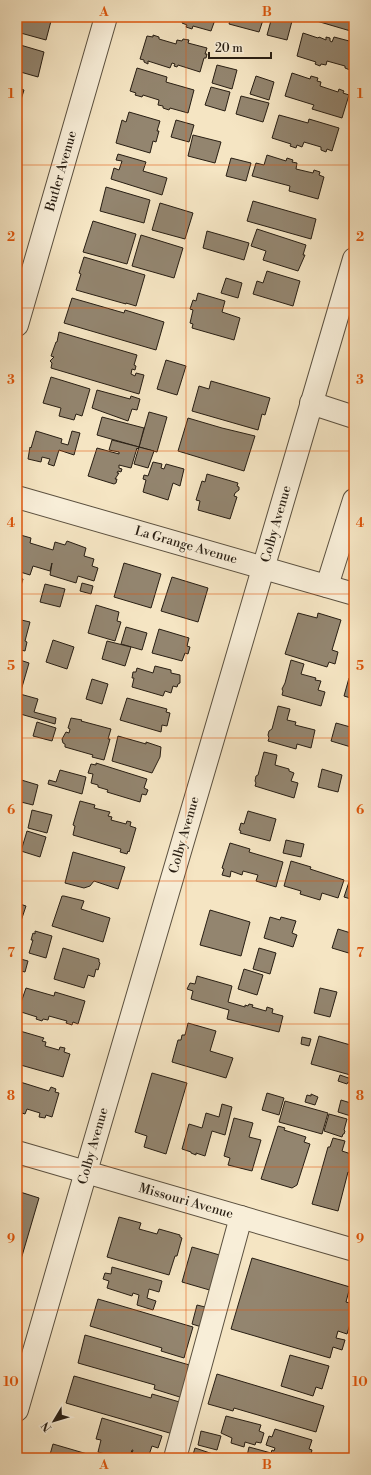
<svg xmlns="http://www.w3.org/2000/svg" width="371" height="1475" font-family="'Libre Bodoni',serif">
	<style>
		.building { fill: #93856f; stroke: #281e13 }
		.lines { fill: none; stroke-linecap: round; stroke-linejoin: round }
		.minor-casing { stroke: #5b503f; stroke-width: 24 }
		.minor { stroke: #f8eed8; stroke-width: 22 }
		.grid { fill: none; stroke: #de560c; stroke-width: 1; stroke-opacity: 0.55 }
		.labels { text-anchor: middle; dominant-baseline: central; stroke-width: 3; stroke-linejoin: round; paint-order: stroke }
		.street-label { font-size: 13px; fill: #281e13; stroke: #f8eed8 }
		.neatline { fill: none; stroke: #de560c; stroke-width: 1.5 }
		.grid-label { font-size: 13px; text-anchor: middle; font-weight: bold; fill: #de560c }
	</style>
	<rect width="100%" height="100%" fill="#f5e5c3"/>
	<filter id="stains"><feTurbulence type="fractalNoise" baseFrequency=".005" numOctaves="4"/><feColorMatrix values="0 0 0 0 .2 0 0 0 0 .09 0 0 0 0 .02 0 0 0 .5 -.17"/></filter>
	<radialGradient id="worn" r=".72"><stop offset=".6" stop-color="#630" stop-opacity="0"/><stop offset="1" stop-color="#630" stop-opacity=".3"/></radialGradient>
	<g class="building">
		<path d="M 17,17 L 45,17 L 44,19 L 51,21 L 46,40 L 17,32 Z"/>
		<path d="M 179,17 L 216,17 L 211,31 L 193,26 L 192,29 L 186,27 L 187,25 L 182,23 L 183,18 Z"/>
		<path d="M 231,17 L 256,17 L 263,20 L 259,32 L 229,24 Z"/>
		<path d="M 272,17 L 292,21 L 287,40 L 267,35 Z"/>
		<path d="M 303,17 L 354,17 L 354,32 Z"/>
		<path d="M 303,33 L 318,38 L 319,37 L 326,40 L 326,37 L 330,38 L 330,41 L 332,42 L 334,37 L 353,42 L 354,68 L 351,67 L 350,70 L 345,68 L 345,66 L 327,61 L 326,65 L 321,64 L 320,66 L 315,64 L 316,62 L 297,56 Z"/>
		<path d="M 153,35 L 159,37 L 159,39 L 176,44 L 177,40 L 182,41 L 183,39 L 189,40 L 188,43 L 207,48 L 205,54 L 207,54 L 206,58 L 204,58 L 200,72 L 178,65 L 177,67 L 174,66 L 175,64 L 172,63 L 170,68 L 148,61 L 148,64 L 144,62 L 144,60 L 140,59 L 147,36 L 153,37 Z"/>
		<path d="M 17,44 L 44,52 L 38,77 L 17,71 Z"/>
		<path d="M 217,65 L 237,70 L 232,89 L 212,83 Z"/>
		<path d="M 137,68 L 167,77 L 166,82 L 194,90 L 188,113 L 170,108 L 169,110 L 163,108 L 163,106 L 158,105 L 159,100 L 143,95 L 142,97 L 135,95 L 136,93 L 130,91 Z"/>
		<path d="M 292,73 L 310,79 L 311,76 L 318,78 L 317,81 L 321,82 L 320,86 L 338,92 L 339,89 L 344,91 L 343,93 L 349,95 L 342,118 L 312,109 L 314,105 L 285,96 Z"/>
		<path d="M 256,76 L 274,82 L 269,100 L 250,94 Z"/>
		<path d="M 211,87 L 230,92 L 225,111 L 205,105 Z"/>
		<path d="M 17,88 L 24,90 L 19,106 L 17,106 Z"/>
		<path d="M 241,96 L 269,103 L 263,122 L 236,114 Z"/>
		<path d="M 129,112 L 160,121 L 157,131 L 159,131 L 156,142 L 153,141 L 150,153 L 116,143 L 122,120 L 126,122 Z"/>
		<path d="M 279,115 L 308,123 L 309,119 L 339,128 L 332,151 L 327,149 L 326,152 L 321,150 L 321,147 L 304,142 L 302,147 L 297,145 L 296,148 L 290,146 L 291,144 L 272,138 Z"/>
		<path d="M 176,120 L 194,125 L 189,142 L 171,137 Z"/>
		<path d="M 193,135 L 221,142 L 215,163 L 188,156 Z"/>
		<path d="M 118,154 L 146,162 L 143,171 L 167,178 L 162,195 L 111,179 L 114,168 L 119,170 L 122,161 L 116,160 Z"/>
		<path d="M 267,155 L 286,161 L 287,158 L 293,160 L 292,162 L 297,163 L 296,169 L 313,173 L 314,170 L 320,172 L 319,175 L 324,177 L 318,199 L 289,191 L 290,186 L 252,176 L 256,163 L 264,165 Z"/>
		<path d="M 231,158 L 251,163 L 246,181 L 226,176 Z"/>
		<path d="M 106,187 L 150,200 L 144,223 L 100,211 Z"/>
		<path d="M 253,201 L 316,219 L 311,239 L 247,221 Z"/>
		<path d="M 160,203 L 193,213 L 185,239 L 152,230 Z"/>
		<path d="M 93,221 L 136,234 L 127,264 L 83,252 Z"/>
		<path d="M 257,229 L 306,245 L 303,255 L 305,255 L 298,271 L 263,260 L 266,251 L 251,246 Z"/>
		<path d="M 207,231 L 249,243 L 244,260 L 203,248 Z"/>
		<path d="M 141,235 L 183,248 L 174,278 L 132,266 Z"/>
		<path d="M 84,257 L 145,275 L 136,306 L 126,303 L 126,304 L 76,290 L 81,274 L 79,273 Z"/>
		<path d="M 267,271 L 300,281 L 293,306 L 253,294 L 257,281 L 263,283 Z"/>
		<path d="M 226,278 L 242,283 L 238,298 L 221,293 Z"/>
		<path d="M 198,293 L 225,301 L 222,312 L 240,318 L 234,340 L 192,328 L 193,324 L 190,323 L 193,310 L 190,309 L 193,300 L 196,301 Z"/>
		<path d="M 72,298 L 124,313 L 125,310 L 164,322 L 156,350 L 64,323 Z"/>
		<path d="M 59,332 L 137,355 L 134,365 L 136,366 L 135,370 L 132,369 L 131,374 L 135,376 L 136,373 L 144,375 L 139,394 L 51,368 L 52,363 L 50,361 L 54,357 L 51,356 L 56,342 L 57,342 Z"/>
		<path d="M 166,360 L 186,366 L 177,395 L 157,389 Z"/>
		<path d="M 51,377 L 90,389 L 82,416 L 76,414 L 74,420 L 59,416 L 61,408 L 43,403 Z"/>
		<path d="M 211,381 L 270,398 L 265,415 L 262,414 L 258,430 L 192,411 L 199,386 L 209,389 Z"/>
		<path d="M 97,390 L 130,399 L 131,396 L 140,399 L 137,410 L 132,409 L 128,421 L 92,408 Z"/>
		<path d="M 149,412 L 167,417 L 157,452 L 139,447 Z"/>
		<path d="M 102,417 L 144,428 L 139,447 L 97,435 Z"/>
		<path d="M 188,418 L 222,428 L 255,436 L 244,471 L 178,451 Z"/>
		<path d="M 36,431 L 62,439 L 61,443 L 68,445 L 72,431 L 80,433 L 74,455 L 59,450 L 54,466 L 48,464 L 50,459 L 42,457 L 41,462 L 28,459 L 30,447 L 31,448 Z"/>
		<path d="M 112,440 L 139,447 L 138,449 L 137,448 L 131,468 L 119,465 L 119,468 L 122,469 L 121,472 L 118,471 L 117,473 L 119,473 L 115,479 L 117,479 L 116,483 L 114,484 L 88,476 L 97,448 L 119,454 L 119,452 L 109,450 Z"/>
		<path d="M 139,447 L 154,451 L 148,468 L 134,464 Z"/>
		<path d="M 153,462 L 162,464 L 161,468 L 164,469 L 166,464 L 184,469 L 180,486 L 173,483 L 168,500 L 143,492 L 146,480 L 143,479 L 144,475 L 148,476 Z"/>
		<path d="M 207,474 L 238,483 L 237,486 L 239,487 L 239,490 L 235,493 L 234,496 L 237,497 L 230,519 L 198,510 L 200,501 L 196,500 L 202,481 L 205,482 Z"/>
		<path d="M 17,534 L 31,538 L 30,543 L 53,550 L 55,542 L 65,545 L 67,541 L 86,548 L 84,556 L 94,559 L 92,566 L 98,568 L 94,581 L 78,576 L 76,583 L 50,575 L 52,563 L 50,571 L 33,566 L 30,575 L 17,571 Z"/>
		<path d="M 124,563 L 161,574 L 151,608 L 114,597 Z"/>
		<path d="M 17,577 L 23,579 L 17,599 Z"/>
		<path d="M 172,577 L 208,588 L 198,622 L 161,611 Z"/>
		<path d="M 82,583 L 93,586 L 91,594 L 80,591 Z"/>
		<path d="M 45,584 L 65,589 L 60,607 L 40,602 Z"/>
		<path d="M 96,605 L 119,612 L 117,621 L 121,622 L 115,641 L 88,633 Z"/>
		<path d="M 298,613 L 317,618 L 318,613 L 341,620 L 332,650 L 338,652 L 335,664 L 329,662 L 327,667 L 285,654 Z"/>
		<path d="M 17,619 L 30,622 L 25,641 L 27,642 L 25,651 L 17,649 Z"/>
		<path d="M 126,627 L 147,633 L 142,650 L 121,644 Z"/>
		<path d="M 159,629 L 189,638 L 187,646 L 190,647 L 188,654 L 185,653 L 182,661 L 152,653 Z"/>
		<path d="M 53,640 L 74,647 L 67,669 L 46,662 Z"/>
		<path d="M 107,641 L 131,647 L 125,666 L 102,659 Z"/>
		<path d="M 17,659 L 29,663 L 20,694 L 38,699 L 34,712 L 56,718 L 55,724 L 17,713 Z"/>
		<path d="M 291,660 L 304,664 L 301,674 L 316,678 L 315,680 L 321,681 L 318,690 L 325,692 L 321,706 L 282,695 L 283,691 L 282,689 L 285,683 Z"/>
		<path d="M 155,666 L 171,670 L 171,673 L 180,675 L 180,683 L 178,684 L 177,687 L 173,686 L 171,693 L 165,691 L 163,696 L 132,687 L 134,678 L 132,678 L 133,672 L 136,672 L 137,668 L 153,673 Z"/>
		<path d="M 349,678 L 354,679 L 354,699 L 344,696 Z"/>
		<path d="M 92,679 L 108,684 L 102,704 L 86,699 Z"/>
		<path d="M 127,698 L 167,709 L 166,712 L 170,713 L 167,726 L 162,725 L 161,732 L 120,720 Z"/>
		<path d="M 278,706 L 290,709 L 287,720 L 296,722 L 295,725 L 315,730 L 311,748 L 297,744 L 296,749 L 268,741 L 269,738 L 268,735 L 269,731 L 272,729 Z"/>
		<path d="M 71,718 L 82,720 L 81,721 L 111,729 L 108,739 L 110,739 L 104,760 L 92,757 L 93,755 L 65,747 L 65,744 L 63,743 L 62,739 L 66,732 L 69,733 L 70,729 L 68,728 Z"/>
		<path d="M 37,722 L 56,728 L 52,741 L 33,736 Z"/>
		<path d="M 336,723 L 354,728 L 354,736 L 351,747 L 331,741 Z"/>
		<path d="M 118,736 L 146,744 L 146,742 L 161,747 L 160,757 L 152,773 L 112,761 Z"/>
		<path d="M 264,752 L 277,755 L 275,765 L 289,769 L 289,771 L 294,773 L 291,781 L 298,783 L 294,798 L 255,786 L 256,783 L 255,781 L 256,776 L 258,775 Z"/>
		<path d="M 96,763 L 147,779 L 144,788 L 148,790 L 146,795 L 142,794 L 140,802 L 107,792 L 108,790 L 98,787 L 98,785 L 91,783 L 93,774 L 88,773 L 91,764 L 96,765 Z"/>
		<path d="M 322,769 L 342,775 L 338,792 L 318,787 Z"/>
		<path d="M 60,770 L 86,777 L 82,794 L 48,784 L 49,780 L 56,782 Z"/>
		<path d="M 18,779 L 38,785 L 33,805 L 17,801 Z"/>
		<path d="M 80,801 L 95,805 L 94,808 L 110,812 L 108,816 L 112,817 L 111,820 L 126,824 L 127,821 L 131,822 L 130,826 L 136,828 L 129,852 L 128,851 L 127,854 L 120,852 L 121,849 L 73,835 L 75,826 L 73,825 Z"/>
		<path d="M 32,810 L 52,815 L 47,833 L 28,828 Z"/>
		<path d="M 248,811 L 276,819 L 270,841 L 240,833 L 241,831 L 239,830 L 241,823 L 244,824 Z"/>
		<path d="M 27,831 L 46,837 L 40,857 L 21,851 Z"/>
		<path d="M 286,840 L 304,844 L 301,857 L 283,853 Z"/>
		<path d="M 230,843 L 250,849 L 249,852 L 283,862 L 276,887 L 256,881 L 258,875 L 243,871 L 242,875 L 231,871 L 230,877 L 222,875 L 224,869 L 222,868 Z"/>
		<path d="M 73,852 L 125,867 L 118,889 L 94,881 L 90,886 L 84,888 L 65,883 Z"/>
		<path d="M 291,861 L 311,867 L 310,869 L 344,880 L 338,898 L 322,893 L 320,900 L 300,894 L 301,891 L 284,886 Z"/>
		<path d="M 351,876 L 354,877 L 354,900 L 344,897 Z"/>
		<path d="M 62,896 L 64,896 L 84,901 L 81,909 L 110,918 L 103,942 L 52,926 Z"/>
		<path d="M 17,903 L 26,906 L 20,924 L 17,923 Z"/>
		<path d="M 210,910 L 250,922 L 241,956 L 200,945 Z"/>
		<path d="M 270,917 L 280,920 L 281,917 L 296,921 L 292,933 L 297,935 L 293,947 L 264,938 Z"/>
		<path d="M 338,929 L 354,934 L 354,949 L 352,954 L 332,948 Z"/>
		<path d="M 35,931 L 52,936 L 46,958 L 29,953 L 33,940 L 31,940 L 33,933 L 35,934 Z"/>
		<path d="M 63,948 L 99,959 L 99,962 L 100,963 L 98,970 L 96,969 L 94,977 L 88,975 L 84,988 L 54,979 Z"/>
		<path d="M 259,948 L 276,953 L 270,974 L 253,969 Z"/>
		<path d="M 17,958 L 28,961 L 25,972 L 17,970 Z"/>
		<path d="M 244,969 L 263,975 L 257,995 L 238,989 Z"/>
		<path d="M 197,976 L 232,986 L 228,1002 L 245,1007 L 245,1005 L 248,1006 L 249,1004 L 253,1005 L 252,1007 L 266,1011 L 267,1007 L 273,1009 L 272,1013 L 283,1016 L 279,1032 L 227,1019 L 229,1010 L 191,999 L 193,991 L 187,989 L 190,983 L 195,984 Z"/>
		<path d="M 26,988 L 54,996 L 55,992 L 85,1001 L 78,1024 L 73,1022 L 72,1025 L 66,1023 L 67,1021 L 49,1016 L 48,1020 L 43,1019 L 42,1021 L 36,1019 L 37,1017 L 18,1011 Z"/>
		<path d="M 320,988 L 337,992 L 330,1017 L 314,1013 Z"/>
		<path d="M 188,1023 L 216,1031 L 210,1051 L 233,1058 L 226,1078 L 172,1062 L 178,1040 L 181,1040 L 182,1035 L 185,1035 Z"/>
		<path d="M 20,1031 L 44,1038 L 42,1041 L 46,1042 L 45,1046 L 59,1050 L 60,1047 L 65,1048 L 64,1052 L 70,1054 L 63,1077 L 17,1064 L 17,1042 Z"/>
		<path d="M 319,1036 L 354,1046 L 354,1076 L 311,1064 Z"/>
		<path d="M 302,1037 L 311,1039 L 309,1046 L 301,1044 Z"/>
		<path d="M 152,1073 L 187,1083 L 166,1154 L 144,1147 L 147,1136 L 135,1132 Z"/>
		<path d="M 340,1075 L 354,1080 L 354,1084 L 348,1082 L 347,1084 L 338,1081 Z"/>
		<path d="M 17,1081 L 49,1091 L 51,1087 L 56,1089 L 55,1092 L 59,1093 L 52,1117 L 46,1115 L 45,1118 L 39,1117 L 40,1113 L 27,1109 L 25,1114 L 22,1113 L 21,1116 L 17,1115 Z"/>
		<path d="M 267,1093 L 284,1098 L 279,1115 L 262,1110 Z"/>
		<path d="M 311,1094 L 318,1097 L 315,1105 L 305,1102 L 307,1095 L 311,1096 Z"/>
		<path d="M 341,1100 L 354,1104 L 354,1117 L 338,1112 Z"/>
		<path d="M 285,1101 L 328,1113 L 322,1134 L 279,1122 Z"/>
		<path d="M 222,1104 L 232,1107 L 225,1135 L 212,1131 L 205,1156 L 196,1153 L 196,1155 L 191,1153 L 191,1152 L 182,1149 L 189,1124 L 202,1128 L 206,1113 L 219,1117 Z"/>
		<path d="M 329,1114 L 347,1119 L 344,1130 L 345,1131 L 344,1134 L 343,1134 L 342,1137 L 324,1131 Z"/>
		<path d="M 234,1118 L 253,1123 L 249,1137 L 261,1140 L 252,1171 L 228,1165 L 230,1158 L 224,1156 Z"/>
		<path d="M 278,1126 L 285,1128 L 284,1130 L 306,1137 L 304,1142 L 310,1144 L 297,1185 L 292,1188 L 261,1179 Z"/>
		<path d="M 333,1138 L 345,1141 L 342,1151 L 354,1155 L 354,1174 L 348,1172 L 338,1211 L 312,1204 L 328,1147 L 330,1147 Z"/>
		<path d="M 17,1191 L 39,1198 L 17,1273 Z"/>
		<path d="M 119,1217 L 141,1223 L 139,1229 L 157,1234 L 159,1229 L 180,1235 L 180,1237 L 182,1238 L 177,1256 L 175,1256 L 169,1275 L 107,1257 Z"/>
		<path d="M 192,1247 L 223,1256 L 213,1291 L 182,1282 Z"/>
		<path d="M 252,1258 L 350,1287 L 346,1302 L 354,1304 L 354,1311 L 347,1334 L 338,1331 L 336,1338 L 345,1340 L 342,1350 L 333,1347 L 330,1358 L 231,1329 Z"/>
		<path d="M 112,1267 L 162,1281 L 159,1292 L 149,1289 L 147,1298 L 156,1301 L 153,1310 L 137,1305 L 139,1295 L 133,1293 L 132,1296 L 107,1288 L 109,1281 L 103,1279 L 105,1273 L 111,1274 Z"/>
		<path d="M 98,1299 L 193,1327 L 184,1358 L 161,1351 L 162,1348 L 90,1326 Z"/>
		<path d="M 197,1305 L 213,1309 L 208,1329 L 192,1324 Z"/>
		<path d="M 85,1335 L 193,1366 L 183,1398 L 154,1389 L 155,1385 L 78,1363 Z"/>
		<path d="M 290,1355 L 329,1366 L 322,1389 L 316,1387 L 313,1396 L 281,1386 Z"/>
		<path d="M 217,1374 L 324,1406 L 316,1432 L 234,1408 L 233,1411 L 208,1404 Z"/>
		<path d="M 74,1376 L 151,1398 L 152,1394 L 183,1403 L 173,1434 L 66,1403 Z"/>
		<path d="M 226,1416 L 261,1425 L 259,1431 L 264,1433 L 261,1443 L 256,1442 L 255,1445 L 245,1442 L 244,1447 L 231,1443 L 232,1438 L 221,1433 Z"/>
		<path d="M 102,1418 L 162,1436 L 158,1448 L 152,1446 L 148,1458 L 131,1457 L 133,1450 L 132,1450 L 130,1456 L 123,1454 L 122,1457 L 117,1455 L 116,1457 L 98,1452 L 101,1440 L 96,1439 Z"/>
		<path d="M 275,1429 L 312,1440 L 309,1449 L 312,1450 L 311,1454 L 309,1453 L 307,1458 L 277,1458 L 270,1456 L 269,1458 L 255,1458 L 247,1456 L 249,1447 L 271,1453 L 272,1450 L 274,1451 L 275,1448 L 266,1445 L 269,1436 L 272,1437 Z"/>
		<path d="M 201,1431 L 221,1436 L 217,1450 L 198,1445 Z"/>
		<path d="M 53,1444 L 101,1458 L 49,1458 Z"/>
		<path d="M 195,1448 L 225,1458 L 192,1458 Z"/>
	</g>
	<g class="lines">
		<g class="minor-casing">
			<g id="minor">
				<path d="M 17,325 L 106,17"/>
				<path d="M 311,403 L 354,417"/>
				<path d="M 17,497 L 354,594"/>
				<path d="M 327,586 L 354,500"/>
				<path d="M 17,1152 L 354,1250"/>
				<path d="M 17,1410 L 92,1151 L 354,259"/>
				<path d="M 175,1458 L 241,1217"/>
			</g>
		</g>
		<use href="#minor" class="minor"/>
	</g>
	<path class="grid" d="M 186,17 L 186,1458M 17,165 L 354,165M 17,308 L 354,308M 17,451 L 354,451M 17,594 L 354,594M 17,738 L 354,738M 17,881 L 354,881M 17,1024 L 354,1024M 17,1167 L 354,1167M 17,1310 L 354,1310"/>
	<g class="labels">
		<g class="street-label">
			<text transform="translate(61 171) rotate(-74)">Butler Avenue</text>
			<text transform="translate(276 524) rotate(-74)">Colby Avenue</text>
			<text transform="translate(186 545) rotate(16)">La Grange Avenue</text>
			<text transform="translate(184 835) rotate(-74)">Colby Avenue</text>
			<text transform="translate(93 1146) rotate(-74)">Colby Avenue</text>
			<text transform="translate(186 1201) rotate(16)">Missouri Avenue</text>
		</g>
	</g>
	<rect width="371" height="1475" fill="none" stroke="#f5e5c3" stroke-width="44"/>
	<g transform="translate(54 1421) rotate(232)" stroke="#f8eed8" stroke-width="3" paint-order="stroke">
	<path d="M0-3L7 15L0 10L-7 15Z" fill="#281e13"/>
	<text y="-6" font-size="11" font-weight="bold" text-anchor="middle" fill="#281e13">N</text>
	</g>
	<path d="M209 52v6h62v-6" fill="none" stroke="#281e13" stroke-width="2"/>
	<text x="215" y="52" font-size="12" fill="#281e13" stroke="#f8eed8" stroke-width="3" paint-order="stroke">20 m</text>
	<rect x="22" y="22" width="327" height="1431" class="neatline"/>
	<g class="grid-label">
		<text x="104" y="16">A</text>
		<text x="267" y="16">B</text>
		<text x="11" y="98">1</text>
		<text x="360" y="98">1</text>
		<text x="11" y="241">2</text>
		<text x="360" y="241">2</text>
		<text x="11" y="384">3</text>
		<text x="360" y="384">3</text>
		<text x="11" y="527">4</text>
		<text x="360" y="527">4</text>
		<text x="11" y="670">5</text>
		<text x="360" y="670">5</text>
		<text x="11" y="814">6</text>
		<text x="360" y="814">6</text>
		<text x="11" y="957">7</text>
		<text x="360" y="957">7</text>
		<text x="11" y="1100">8</text>
		<text x="360" y="1100">8</text>
		<text x="11" y="1243">9</text>
		<text x="360" y="1243">9</text>
		<text x="11" y="1386">10</text>
		<text x="360" y="1386">10</text>
		<text x="104" y="1469">A</text>
		<text x="267" y="1469">B</text>
	</g>
	<rect width="100%" height="100%" filter="url(#stains)"/>
	<rect width="100%" height="100%" fill="url(#worn)"/>
</svg>
